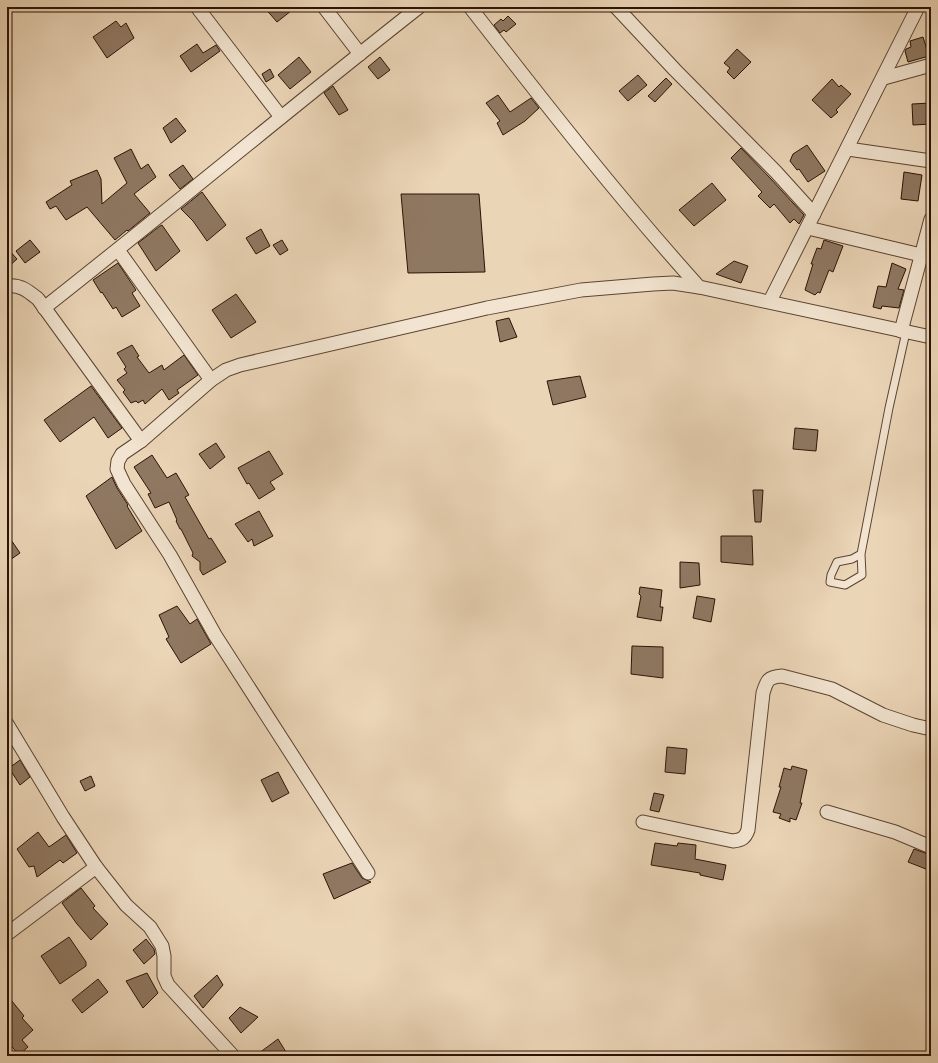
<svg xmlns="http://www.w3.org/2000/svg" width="938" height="1063" font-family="'IM FELL DW Pica',serif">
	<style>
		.building { fill: #8f7862; stroke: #2b1405 }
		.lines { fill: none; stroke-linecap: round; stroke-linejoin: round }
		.service-casing { stroke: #5b4432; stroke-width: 9 }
		.minor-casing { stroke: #5b4432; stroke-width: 15 }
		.service { stroke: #f2e4d0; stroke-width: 7 }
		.minor { stroke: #f2e4d0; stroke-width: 13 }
	</style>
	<rect width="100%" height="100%" fill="#ebd5b7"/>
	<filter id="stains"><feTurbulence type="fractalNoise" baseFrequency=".005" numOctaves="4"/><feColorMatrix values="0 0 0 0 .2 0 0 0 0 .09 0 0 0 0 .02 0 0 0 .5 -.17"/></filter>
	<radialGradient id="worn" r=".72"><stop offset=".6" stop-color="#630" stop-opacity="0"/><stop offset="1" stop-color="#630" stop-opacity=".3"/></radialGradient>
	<g class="building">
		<path d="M 264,7 L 296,7 L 277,22 Z"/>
		<path d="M 508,16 L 516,24 L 506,32 L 504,30 L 500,33 L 494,25 L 501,19 L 503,21 Z"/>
		<path d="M 116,21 L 121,27 L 126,23 L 134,38 L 107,58 L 93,37 Z"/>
		<path d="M 923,37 L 929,56 L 908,62 L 905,51 L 906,49 L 911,47 L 910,41 Z"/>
		<path d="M 197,44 L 203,53 L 216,45 L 220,51 L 191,72 L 180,56 Z"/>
		<path d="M 737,49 L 751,62 L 734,79 L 727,72 L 730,68 L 724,63 Z"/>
		<path d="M 299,57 L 311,72 L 290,89 L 278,75 Z"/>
		<path d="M 380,57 L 390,70 L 378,79 L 368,67 Z"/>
		<path d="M 270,69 L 274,77 L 266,82 L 262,74 Z"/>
		<path d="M 638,75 L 647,85 L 628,101 L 619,91 Z"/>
		<path d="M 666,78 L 672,84 L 655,102 L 648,96 Z"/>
		<path d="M 832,79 L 839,87 L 841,85 L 851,94 L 836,110 L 838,112 L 831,118 L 812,100 Z"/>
		<path d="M 333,86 L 348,110 L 339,115 L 324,93 Z"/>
		<path d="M 498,95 L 510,112 L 531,98 L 539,108 L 525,121 L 503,135 L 497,123 L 500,121 L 486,103 Z"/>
		<path d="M 931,103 L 931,124 L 913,125 L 912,104 Z"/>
		<path d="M 176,118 L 186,131 L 171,143 L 163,128 Z"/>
		<path d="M 807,145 L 825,171 L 808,182 L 799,169 L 797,170 L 790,161 L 793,154 Z"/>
		<path d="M 741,148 L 770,178 L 804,215 L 799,224 L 794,219 L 790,223 L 774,204 L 770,208 L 758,196 L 762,192 L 731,158 Z"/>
		<path d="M 131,149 L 141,169 L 148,164 L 156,177 L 134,194 L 150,213 L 128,231 L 127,230 L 115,240 L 87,207 L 66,220 L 56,206 L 50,209 L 46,202 L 72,185 L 70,181 L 97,170 L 101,179 L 102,204 L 127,183 L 114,158 Z"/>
		<path d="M 183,165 L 193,179 L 180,189 L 169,175 Z"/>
		<path d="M 904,172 L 922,175 L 918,201 L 901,199 Z"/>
		<path d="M 712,183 L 726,200 L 694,226 L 679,210 Z"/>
		<path d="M 202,192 L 226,225 L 207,241 L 193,221 L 181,209 Z"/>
		<path d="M 401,194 L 479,194 L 485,272 L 408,273 Z"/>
		<path d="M 162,225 L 180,251 L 156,271 L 138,243 L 160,226 Z"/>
		<path d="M 261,229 L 270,246 L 256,254 L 246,238 Z"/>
		<path d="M 30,240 L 40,252 L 25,263 L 16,251 Z"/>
		<path d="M 282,240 L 288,250 L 280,255 L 273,245 Z"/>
		<path d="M 824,240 L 843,246 L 833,272 L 829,270 L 820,293 L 818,292 L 815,295 L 805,290 L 813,264 L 811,264 L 817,248 L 821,249 Z"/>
		<path d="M 7,248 L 17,259 L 7,268 Z"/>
		<path d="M 734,261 L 748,266 L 741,283 L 716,274 Z"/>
		<path d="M 118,263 L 136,290 L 132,293 L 140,306 L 122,317 L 116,307 L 113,309 L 102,292 L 101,293 L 93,280 Z"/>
		<path d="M 892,263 L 906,269 L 898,289 L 904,290 L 899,308 L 882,306 L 881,309 L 873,307 L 878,286 L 886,287 Z"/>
		<path d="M 236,294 L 256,322 L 231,338 L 212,310 Z"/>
		<path d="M 509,318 L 517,337 L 500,342 L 496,321 Z"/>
		<path d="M 132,345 L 139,356 L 137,357 L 149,373 L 162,365 L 164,370 L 184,355 L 198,375 L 177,390 L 179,393 L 169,400 L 162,389 L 145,404 L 143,400 L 138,403 L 136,401 L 131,403 L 123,392 L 125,390 L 117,380 L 127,373 L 124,369 L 126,367 L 117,353 Z"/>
		<path d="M 580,376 L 586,397 L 553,405 L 547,381 Z"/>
		<path d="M 91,386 L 122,428 L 108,438 L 94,417 L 60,442 L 44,420 Z"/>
		<path d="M 795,428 L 818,430 L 816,451 L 793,449 Z"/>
		<path d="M 216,443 L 225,457 L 210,469 L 199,454 Z"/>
		<path d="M 269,451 L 283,474 L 270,482 L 275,489 L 259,499 L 249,483 L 247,484 L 238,468 Z"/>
		<path d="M 152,455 L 167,478 L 176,473 L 189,495 L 185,497 L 209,539 L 211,538 L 226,562 L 203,575 L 200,570 L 200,562 L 192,556 L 193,553 L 181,529 L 180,529 L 176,521 L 177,520 L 169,502 L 155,508 L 148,494 L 151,493 L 134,467 Z"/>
		<path d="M 112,477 L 117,488 L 128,505 L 127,506 L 142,531 L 116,549 L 86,496 Z"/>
		<path d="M 753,490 L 763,490 L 761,522 L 755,522 Z"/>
		<path d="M 259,511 L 273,536 L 254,546 L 252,539 L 248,542 L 235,524 Z"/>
		<path d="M 7,534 L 20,553 L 7,562 Z"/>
		<path d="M 721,536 L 752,536 L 753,565 L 721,562 Z"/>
		<path d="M 680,562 L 699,563 L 700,585 L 680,588 Z"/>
		<path d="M 640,587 L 662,590 L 660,607 L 663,607 L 661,621 L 637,617 L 641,596 L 639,594 Z"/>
		<path d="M 697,596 L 715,599 L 711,622 L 693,618 Z"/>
		<path d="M 177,606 L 190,624 L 197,619 L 211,644 L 181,663 L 166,639 L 169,637 L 159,615 Z"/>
		<path d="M 632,646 L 663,647 L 663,678 L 631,674 Z"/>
		<path d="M 667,747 L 687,749 L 685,774 L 665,772 Z"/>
		<path d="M 20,760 L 30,777 L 20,785 L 9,768 Z"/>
		<path d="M 792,766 L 807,770 L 800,803 L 802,803 L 796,820 L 790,818 L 790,822 L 779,818 L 781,814 L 773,812 L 781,787 L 779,787 L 784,768 L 791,770 Z"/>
		<path d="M 278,772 L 289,793 L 272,802 L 261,780 Z"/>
		<path d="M 91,776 L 95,786 L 85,791 L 80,781 Z"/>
		<path d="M 654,793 L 664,795 L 659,812 L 650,810 Z"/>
		<path d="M 38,832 L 49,847 L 66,835 L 77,853 L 63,863 L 60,860 L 37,877 L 34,866 L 29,867 L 17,849 Z"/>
		<path d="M 655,843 L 677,846 L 678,843 L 696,845 L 695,859 L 726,865 L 723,880 L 700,875 L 700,873 L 651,865 Z"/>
		<path d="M 914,849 L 931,855 L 931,871 L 908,862 Z"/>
		<path d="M 352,863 L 362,878 L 371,882 L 334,899 L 323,874 Z"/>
		<path d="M 81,888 L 95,906 L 93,908 L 108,924 L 91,940 L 77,924 L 62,903 Z"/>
		<path d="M 69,937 L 86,962 L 86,966 L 60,984 L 41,956 Z"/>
		<path d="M 146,939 L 154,949 L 155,954 L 144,964 L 133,950 Z"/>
		<path d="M 147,973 L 158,993 L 143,1008 L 126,981 Z"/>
		<path d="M 217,975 L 223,985 L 203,1008 L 194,996 Z"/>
		<path d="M 98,979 L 108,992 L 82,1013 L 72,1000 Z"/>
		<path d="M 7,995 L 24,1016 L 22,1018 L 33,1030 L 22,1040 L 28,1047 L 19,1055 L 7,1041 Z"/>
		<path d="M 240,1007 L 258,1017 L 241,1033 L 229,1018 Z"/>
		<path d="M 278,1039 L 286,1052 L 282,1056 L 255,1056 Z"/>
	</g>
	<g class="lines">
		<g class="service-casing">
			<path id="service" d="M 861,554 L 852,559 L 837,562 L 831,575 L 830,582 L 845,585 L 862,575 L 861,554 L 889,408 L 906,332"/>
		</g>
		<g class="minor-casing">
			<g id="minor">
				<path d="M 197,7 L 281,117"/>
				<path d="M 324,7 L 360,54"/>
				<path d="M 470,7 C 544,102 618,197 699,287"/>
				<path d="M 616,7 L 675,70 L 776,172 L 814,214"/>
				<path d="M 884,78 L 931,65"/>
				<path d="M 848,149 L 931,161"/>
				<path d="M 808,228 L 921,255"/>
				<path d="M 118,250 L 211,380"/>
				<path d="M 7,286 C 20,284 28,291 38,299 L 141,441"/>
				<path d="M 770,301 L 918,7"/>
				<path d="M 44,308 C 170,209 293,106 419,7"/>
				<path d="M 901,331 L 931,219"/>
				<path d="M 7,724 L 63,817 L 96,867 L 126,905 L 150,927 L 162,946 L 164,956 L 164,976 L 168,985 L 233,1056"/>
				<path d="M 827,812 L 895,832 L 931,847"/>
				<path d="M 643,822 L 733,841 C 742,840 745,838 748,830 L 763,693 C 767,680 768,677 782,676 L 832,689 L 883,715 L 913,725 L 931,729"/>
				<path d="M 368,873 L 215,635 L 170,555 L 124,484 L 117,469 L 118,461 L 122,454 L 141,441 L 211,380 L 226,370 L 240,365 L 487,308 L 581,290 L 653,284 L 673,283 L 699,287 L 931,337"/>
				<path d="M 7,934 L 96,867"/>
			</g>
		</g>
		<use href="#service" class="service"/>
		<use href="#minor" class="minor"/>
	</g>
	<rect width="938" height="1063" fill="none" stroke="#ebd5b7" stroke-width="24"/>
	<rect x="8" y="8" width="922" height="1047" fill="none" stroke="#2b1405" stroke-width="2"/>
	<rect x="12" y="12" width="914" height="1039" fill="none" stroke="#2b1405"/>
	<rect width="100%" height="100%" filter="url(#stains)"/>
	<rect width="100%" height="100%" fill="url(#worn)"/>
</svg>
